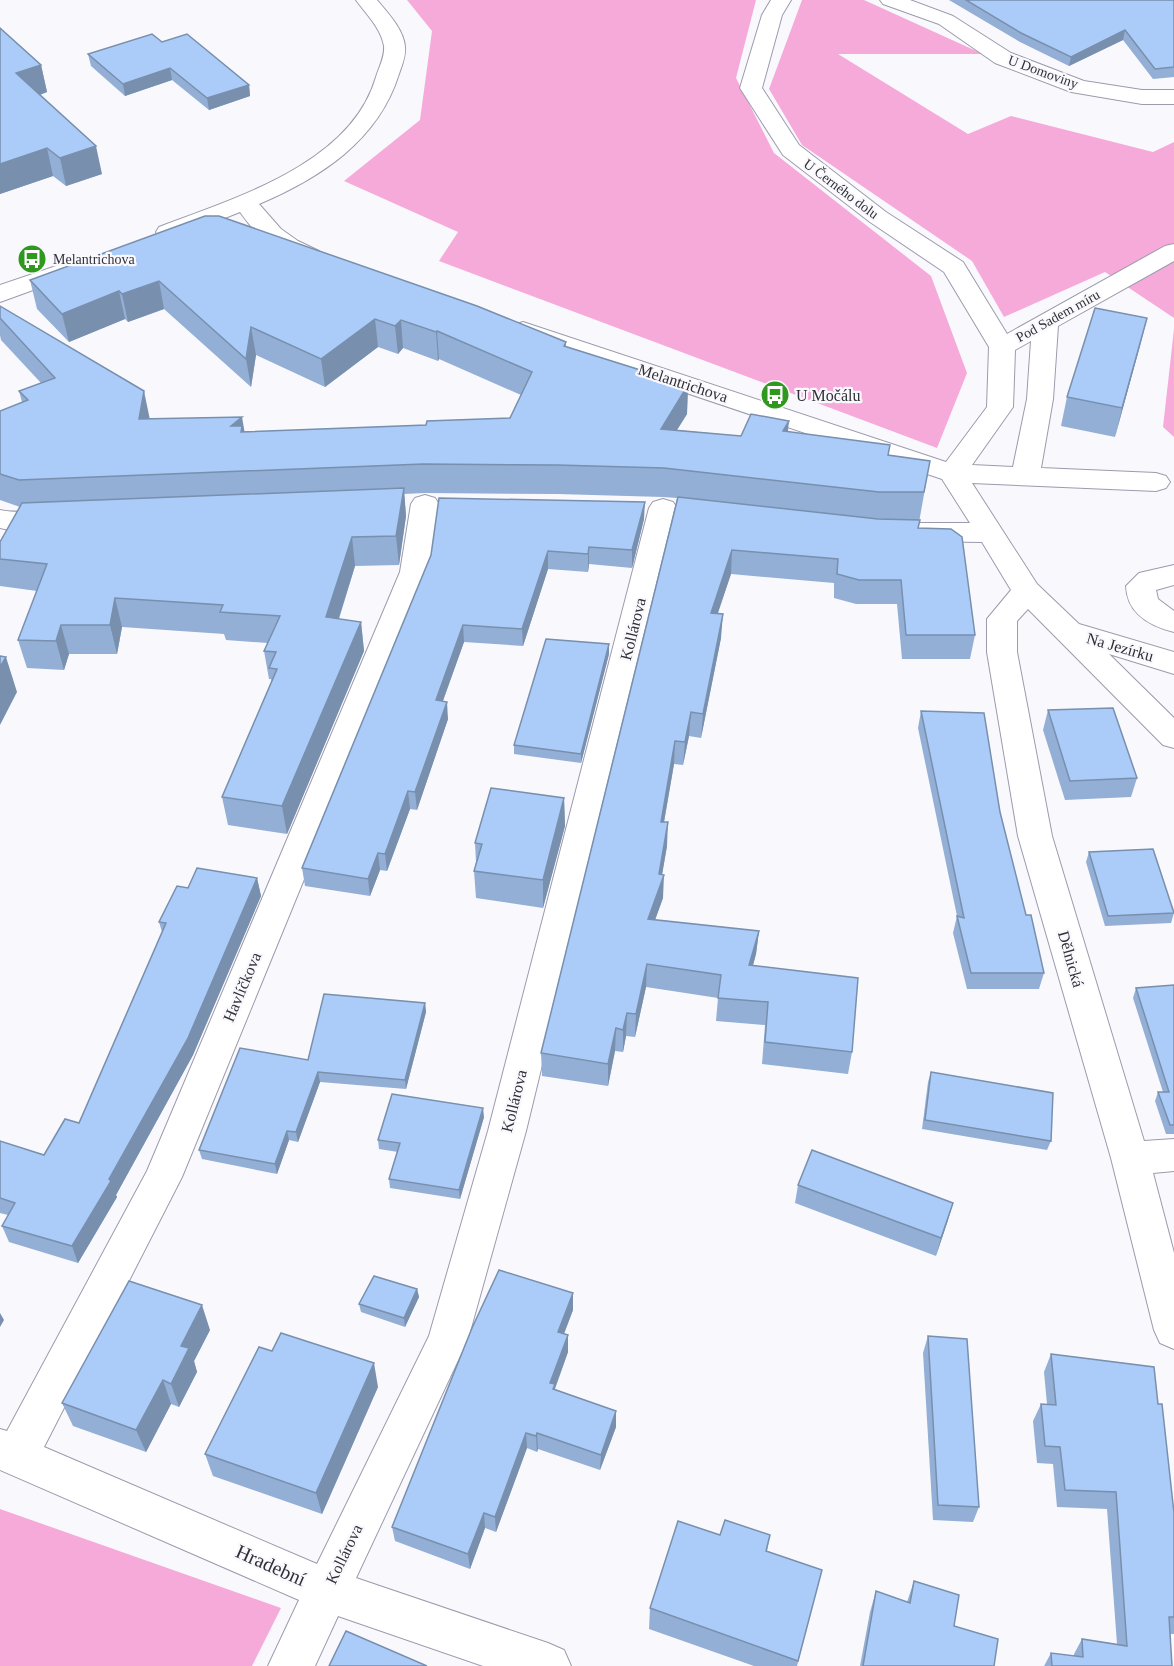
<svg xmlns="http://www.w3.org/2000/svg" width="1174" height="1666" font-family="'Times New Roman',serif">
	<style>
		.green { fill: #f6aada }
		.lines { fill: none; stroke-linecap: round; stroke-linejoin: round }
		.minor-casing { stroke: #9b9bad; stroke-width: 2 }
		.minor { fill: #fff; fill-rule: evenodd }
		.wall { fill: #93afd5 }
		.shaded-wall { fill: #788fae }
		.building { fill: #abccf8; stroke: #788fae; stroke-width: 1.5 }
		.labels { text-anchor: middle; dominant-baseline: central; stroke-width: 4.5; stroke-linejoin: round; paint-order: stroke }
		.far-street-label { font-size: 14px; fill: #303037; stroke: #f9f9fd }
		.far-poi-label { font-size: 14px; fill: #303037; stroke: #f9f9fd; text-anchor: start }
		.street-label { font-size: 16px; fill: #303037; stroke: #f9f9fd }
		.poi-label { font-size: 16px; fill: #303037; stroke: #f9f9fd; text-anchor: start }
		.near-street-label { font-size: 20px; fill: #303037; stroke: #f9f9fd }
	</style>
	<rect width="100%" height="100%" fill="#f9f9fd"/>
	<g class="green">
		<path d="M 407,0 L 756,0 L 736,78 L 774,153 L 931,276 L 967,373 L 937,448 L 439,261 L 458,232 L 344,181 L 420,120 L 432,31 Z"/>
		<path d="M 802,0 L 864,0 L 983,54 L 838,54 L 968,134 L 1011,116 L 1153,152 L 1174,142 L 1174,318 L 1105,272 L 1004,317 L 972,261 L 802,145 L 769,89 Z"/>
		<path d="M 1174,329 L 1174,437 L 1163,427 Z"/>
		<path d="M 0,1509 L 281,1608 L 252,1666 L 0,1666 Z"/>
	</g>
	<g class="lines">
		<g class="minor-casing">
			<g id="minor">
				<path d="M 356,0 L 377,0 C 388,13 404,30 405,47 C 406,56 402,65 399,74 C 378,141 320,178 259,204 L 281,229 L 298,241 L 319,251 L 322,256 L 319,261 C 288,269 256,235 240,212 L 177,237 L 168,239 L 159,237 L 156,232 L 159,227 C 235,198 351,164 376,77 C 379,67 385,57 384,46 C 381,28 366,14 356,0 Z"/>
				<path d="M 771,0 L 791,0 L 782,15 L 762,88 L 799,145 L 886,212 L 963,262 L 1007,334 L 1165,246 L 1174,244 L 1174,261 L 1058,326 L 1053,399 L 1041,468 L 1156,473 L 1166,476 L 1170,482 L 1166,488 L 1156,491 L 972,483 L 1037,584 L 1079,624 L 1174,652 L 1174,674 L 1109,654 L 1174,718 L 1174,748 L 1163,745 L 1028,609 L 1017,621 L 1017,652 L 1052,836 L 1144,1141 L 1174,1139 L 1174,1171 L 1153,1173 L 1174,1253 L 1174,1349 L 1160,1343 L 1154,1330 L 1111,1158 L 1018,836 L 987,652 L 987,619 L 1011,590 L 982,542 L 910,541 L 900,539 L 896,532 L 900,525 L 910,523 L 970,523 L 942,479 L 514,335 L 510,330 L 514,325 L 523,322 L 532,325 L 946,462 L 987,407 L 989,347 L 944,272 L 870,222 L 783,155 L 740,88 L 762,15 ZM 1031,341 L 1027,399 L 1013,467 L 972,465 L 1013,407 L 1015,350 Z"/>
				<path d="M 880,0 L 910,0 L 953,16 L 1011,53 L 1084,81 L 1142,90 L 1174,90 L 1174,104 L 1142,104 L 1071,92 L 995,63 L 939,24 L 883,4 Z"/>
				<path d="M 71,261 L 80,263 L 83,268 L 80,273 L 0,302 L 0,285 Z"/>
				<path d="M 425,495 L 435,498 L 439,504 L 430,572 L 182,1177 L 44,1447 L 317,1564 L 429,1336 L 488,1131 L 649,508 L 653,502 L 663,499 L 673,502 L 677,508 L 526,1131 L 468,1339 L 356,1578 L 548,1643 L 564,1650 L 571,1666 L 483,1666 L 338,1616 L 315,1666 L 268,1666 L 299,1600 L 0,1470 L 0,1429 L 7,1431 L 147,1171 L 400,572 L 411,504 L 415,498 Z"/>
				<path d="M 0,510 C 22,515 44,507 66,512 L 70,519 L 66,526 C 47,531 19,533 0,528 Z"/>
				<path d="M 1174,565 L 1174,585 L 1156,590 L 1158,599 L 1174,611 L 1174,632 C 1150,626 1127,614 1126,586 L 1139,573 Z"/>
			</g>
		</g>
		<use href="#minor" class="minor"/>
	</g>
	<g class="wall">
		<path d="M 949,0 L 1174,0 L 1174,77 L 1153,79 L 1123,40 L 1069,66 L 1020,42 Z"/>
		<path d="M 162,42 L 249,85 L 250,96 L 209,110 L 172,80 L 125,96 L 91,66 L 88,54 Z"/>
		<path d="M 41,65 L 47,92 L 40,95 L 102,174 L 66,186 L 53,176 L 0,194 Z"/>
		<path d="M 205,216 L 566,342 L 566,347 L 688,385 L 687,414 L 677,430 L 741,436 L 788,431 L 888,455 L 930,461 L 918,528 L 975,635 L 970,659 L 902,659 L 897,604 L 856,604 L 834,598 L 834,583 L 731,574 L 717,614 L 721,638 L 701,738 L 689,736 L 683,765 L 674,764 L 664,822 L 667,846 L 662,874 L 663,898 L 655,920 L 759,931 L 756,954 L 753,965 L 852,1052 L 848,1074 L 762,1064 L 765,1025 L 716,1021 L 718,998 L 646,987 L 635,1037 L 626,1036 L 623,1052 L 615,1051 L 608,1086 L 542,1076 L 541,1053 L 677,498 L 663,497 L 557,494 L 425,493 L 404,494 L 406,516 L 399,565 L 355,566 L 339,619 L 361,622 L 364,651 L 287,834 L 228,825 L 222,797 L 272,683 L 271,679 L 269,679 L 264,651 L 268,643 L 226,640 L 224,634 L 122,627 L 117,654 L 69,654 L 64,670 L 27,668 L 18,640 L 37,591 L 0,586 L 0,542 L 20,507 L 0,500 L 0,411 L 22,402 L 19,391 L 41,383 L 1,340 L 0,335 L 0,318 L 149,419 L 245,432 L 426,425 L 510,418 L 521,395 L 439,359 L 438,361 L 403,348 L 398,354 L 378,347 L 325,387 L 256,355 L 251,387 L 164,309 L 128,322 L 125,319 L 69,342 L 37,309 L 30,280 Z"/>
		<path d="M 1147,318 L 1115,437 L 1061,426 L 1067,397 Z"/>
		<path d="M 644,519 L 632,568 L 589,564 L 588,572 L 548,569 L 523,646 L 464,642 L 443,701 L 448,719 L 417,810 L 410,809 L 387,871 L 380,870 L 370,896 L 305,886 L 302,868 L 431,555 Z"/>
		<path d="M 609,654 L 581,763 L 514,754 L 514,745 Z"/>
		<path d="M 1048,710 L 1137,778 L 1131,797 L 1065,800 L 1043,730 Z"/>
		<path d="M 921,711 L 1000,812 L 1026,915 L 1044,973 L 1039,989 L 967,989 L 953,933 L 957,916 L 918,728 Z"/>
		<path d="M 564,798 L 565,826 L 543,908 L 476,898 L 474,871 L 476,862 L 475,843 Z"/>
		<path d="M 1089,852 L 1174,913 L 1171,923 L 1105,926 L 1086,862 Z"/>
		<path d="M 257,878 L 261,896 L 193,1055 L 116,1195 L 117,1197 L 78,1263 L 9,1242 L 2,1226 L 8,1215 L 0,1213 L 0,1141 L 44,1155 L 79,1123 L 162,932 L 159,922 L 188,888 Z"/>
		<path d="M 1174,985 L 1174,1134 L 1166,1134 L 1155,1101 L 1158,1092 L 1163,1092 L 1133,998 L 1136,988 Z"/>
		<path d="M 425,1003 L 426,1012 L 406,1089 L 320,1082 L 298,1142 L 289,1140 L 277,1174 L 202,1159 L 199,1150 L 308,1060 Z"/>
		<path d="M 931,1072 L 1051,1141 L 1047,1150 L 922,1129 L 928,1082 Z"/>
		<path d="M 484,1117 L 460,1199 L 390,1188 L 389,1179 L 398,1152 L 379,1149 L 378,1140 Z"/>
		<path d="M 798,1185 L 948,1220 L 936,1256 L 795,1203 Z"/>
		<path d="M 417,1289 L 419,1297 L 405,1327 L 361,1312 L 359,1304 Z"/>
		<path d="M 573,1310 L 564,1334 L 568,1352 L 555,1389 L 616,1411 L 616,1427 L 600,1470 L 538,1449 L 537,1452 L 527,1448 L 496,1532 L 485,1528 L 470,1569 L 395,1541 L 392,1527 Z"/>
		<path d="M 210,1330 L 194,1361 L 197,1372 L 179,1407 L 171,1404 L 146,1452 L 73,1426 L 62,1403 Z"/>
		<path d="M 928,1336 L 979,1507 L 973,1522 L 933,1520 L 923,1353 Z"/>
		<path d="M 1051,1354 L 1174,1513 L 1174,1634 L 1170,1634 L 1172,1666 L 1044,1666 L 1051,1653 L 1074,1656 L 1074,1654 L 1082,1639 L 1117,1644 L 1107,1509 L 1057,1507 L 1053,1464 L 1037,1463 L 1033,1421 L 1041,1404 L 1047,1404 L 1044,1372 Z"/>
		<path d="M 378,1387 L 322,1514 L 213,1476 L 205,1454 Z"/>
		<path d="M 720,1535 L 770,1535 L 767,1551 L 822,1570 L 797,1666 L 754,1666 L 649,1629 L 650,1608 Z"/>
		<path d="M 914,1581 L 954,1626 L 994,1666 L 860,1666 L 870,1612 L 876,1591 L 907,1602 Z"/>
	</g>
	<g class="shaded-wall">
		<path d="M 1125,30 L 1123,40 L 1069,66 L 1071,57 Z"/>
		<path d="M 41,65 L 47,92 L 23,101 L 16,73 Z"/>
		<path d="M 170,68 L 172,80 L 125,96 L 123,84 Z"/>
		<path d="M 249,85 L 250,96 L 209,110 L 207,98 Z"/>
		<path d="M 96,146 L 102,174 L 66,186 L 60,158 Z"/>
		<path d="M 47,148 L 53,176 L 0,194 L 0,164 Z"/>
		<path d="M 159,281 L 164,309 L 128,322 L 122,294 Z"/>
		<path d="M 119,291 L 125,319 L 69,342 L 62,314 Z"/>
		<path d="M 1147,318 L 1140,346 L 1115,437 L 1122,408 Z"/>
		<path d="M 375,319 L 378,347 L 325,387 L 321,359 Z"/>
		<path d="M 401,320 L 403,348 L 398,354 L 395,326 Z"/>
		<path d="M 251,327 L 256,355 L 251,387 L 246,359 Z"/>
		<path d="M 437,331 L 439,359 L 438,361 L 436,332 Z"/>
		<path d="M 688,385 L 687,414 L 660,457 L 661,429 Z"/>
		<path d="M 144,391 L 150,420 L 139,419 Z"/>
		<path d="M 242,417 L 247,446 L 231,426 Z"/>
		<path d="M 789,421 L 786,450 L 783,431 Z"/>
		<path d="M 404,488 L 406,516 L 399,565 L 396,536 Z"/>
		<path d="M 645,502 L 644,519 L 632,568 L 632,550 Z"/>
		<path d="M 352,537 L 355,566 L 330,646 L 326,617 Z"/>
		<path d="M 589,547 L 589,564 L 588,572 L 588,554 Z"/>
		<path d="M 732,550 L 731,574 L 710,637 L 711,613 Z"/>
		<path d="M 548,551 L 548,569 L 523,646 L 522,629 Z"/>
		<path d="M 115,598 L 122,627 L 117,654 L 110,625 Z"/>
		<path d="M 723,614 L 721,638 L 701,738 L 703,714 Z"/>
		<path d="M 361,622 L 364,651 L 287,834 L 282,806 Z"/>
		<path d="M 61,625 L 69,654 L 64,670 L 56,641 Z"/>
		<path d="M 463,625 L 464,642 L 437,717 L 436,700 Z"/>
		<path d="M 609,644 L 609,654 L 581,763 L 581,754 Z"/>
		<path d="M 6,657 L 17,692 L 0,725 L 0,667 Z"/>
		<path d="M 447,702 L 448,719 L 417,810 L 415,792 Z"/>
		<path d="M 691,712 L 689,736 L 683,765 L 685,742 Z"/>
		<path d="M 675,741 L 674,764 L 660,845 L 661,822 Z"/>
		<path d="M 408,791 L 410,809 L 387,871 L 385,854 Z"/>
		<path d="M 564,798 L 565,826 L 543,908 L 543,880 Z"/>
		<path d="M 668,822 L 667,846 L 660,887 L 664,875 L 663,898 L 647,942 L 648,919 L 659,874 Z"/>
		<path d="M 378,853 L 380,870 L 370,896 L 368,879 Z"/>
		<path d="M 257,878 L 261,896 L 193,1055 L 116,1195 L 117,1197 L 78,1263 L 72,1246 L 109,1179 Z"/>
		<path d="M 759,931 L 756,954 L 747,987 L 749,965 Z"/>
		<path d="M 647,964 L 646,987 L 635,1037 L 636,1014 Z"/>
		<path d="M 425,1003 L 426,1012 L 406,1089 L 405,1080 Z"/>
		<path d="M 627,1013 L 626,1036 L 623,1052 L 623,1030 Z"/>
		<path d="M 616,1028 L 615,1051 L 608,1086 L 608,1064 Z"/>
		<path d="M 318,1072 L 320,1082 L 298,1142 L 296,1132 Z"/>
		<path d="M 483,1108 L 484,1117 L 460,1199 L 459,1190 Z"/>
		<path d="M 287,1131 L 289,1140 L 277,1174 L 275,1164 Z"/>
		<path d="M 953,1203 L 948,1220 L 936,1256 L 941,1238 Z"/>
		<path d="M 417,1289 L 419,1297 L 405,1327 L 404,1318 Z"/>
		<path d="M 573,1293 L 573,1310 L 558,1349 L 558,1332 Z"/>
		<path d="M 202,1305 L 210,1330 L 194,1361 L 197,1372 L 179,1407 L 171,1384 L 181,1346 Z"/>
		<path d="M 0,1313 L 4,1320 L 0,1327 Z"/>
		<path d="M 568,1335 L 568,1352 L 555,1388 L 555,1400 L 550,1383 Z"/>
		<path d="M 374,1363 L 378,1387 L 322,1514 L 316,1493 Z"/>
		<path d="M 163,1380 L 171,1404 L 146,1452 L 136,1430 Z"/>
		<path d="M 616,1411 L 616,1427 L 600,1470 L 601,1455 Z"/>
		<path d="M 526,1433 L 527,1448 L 496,1532 L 495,1517 Z"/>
		<path d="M 537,1433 L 538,1449 L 537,1452 L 536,1436 Z"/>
		<path d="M 484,1513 L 485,1528 L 470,1569 L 468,1554 Z"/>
	</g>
	<g class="building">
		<path d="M 966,0 L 1174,0 L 1174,67 L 1155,69 L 1125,30 L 1071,57 L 1021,33 Z"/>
		<path d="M 0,28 L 41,65 L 16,73 L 96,146 L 60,158 L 47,148 L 0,164 Z"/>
		<path d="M 152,34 L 162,42 L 187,34 L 249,85 L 207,98 L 170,68 L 123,84 L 88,54 Z"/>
		<path d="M 205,216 L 219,216 L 477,306 L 566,342 L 564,346 L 688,385 L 661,429 L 741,436 L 751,414 L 789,421 L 783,431 L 890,445 L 888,455 L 930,461 L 924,492 L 879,492 L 664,468 L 557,465 L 423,464 L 19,480 L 0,474 L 0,411 L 28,400 L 19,391 L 55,378 L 0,318 L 0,306 L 144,391 L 139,419 L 242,417 L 231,426 L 242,426 L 241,432 L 426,425 L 427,421 L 510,418 L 532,372 L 437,331 L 436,332 L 401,320 L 395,326 L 375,319 L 321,359 L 251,327 L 246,359 L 159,281 L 122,294 L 119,291 L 62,314 L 30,280 Z"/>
		<path d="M 1095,308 L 1147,318 L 1122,408 L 1067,397 Z"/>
		<path d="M 404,488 L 396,536 L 352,537 L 326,617 L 361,622 L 282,806 L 222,797 L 277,669 L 269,668 L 276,652 L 264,651 L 280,616 L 220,612 L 223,605 L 115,598 L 110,625 L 61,625 L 56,641 L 18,640 L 47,564 L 0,559 L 0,542 L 22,503 Z"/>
		<path d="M 678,497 L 878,519 L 920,520 L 918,528 L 951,529 L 962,537 L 975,635 L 906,635 L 901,580 L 859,580 L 837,574 L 838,559 L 732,550 L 711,613 L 723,614 L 703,714 L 691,712 L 685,742 L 675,741 L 661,822 L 668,822 L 659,874 L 664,875 L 648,919 L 759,931 L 749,965 L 858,978 L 852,1052 L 765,1042 L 768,1002 L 718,998 L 721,975 L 647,964 L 636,1014 L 627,1013 L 623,1030 L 616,1028 L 608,1064 L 541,1053 Z"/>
		<path d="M 439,498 L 645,502 L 632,550 L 589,547 L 588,554 L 548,551 L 522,629 L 463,625 L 436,700 L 447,702 L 415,792 L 408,791 L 385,854 L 378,853 L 368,879 L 302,868 L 431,555 Z"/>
		<path d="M 546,639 L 609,644 L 581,754 L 514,745 Z"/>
		<path d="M 0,656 L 6,657 L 0,667 Z"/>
		<path d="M 1113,708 L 1137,778 L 1070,781 L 1048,710 Z"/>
		<path d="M 921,711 L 984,713 L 1000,812 L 1026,915 L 1031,915 L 1044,973 L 971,973 L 957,916 L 964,918 Z"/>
		<path d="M 491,788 L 564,798 L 543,880 L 474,871 L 482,844 L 475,843 Z"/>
		<path d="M 1153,849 L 1174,913 L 1108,916 L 1089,852 Z"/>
		<path d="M 197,868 L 257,878 L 188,1038 L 109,1179 L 111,1181 L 72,1246 L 2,1226 L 15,1203 L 0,1198 L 0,1141 L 44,1155 L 65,1119 L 79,1123 L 166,923 L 159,922 L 177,886 L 188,888 Z"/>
		<path d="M 1174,985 L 1174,1125 L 1170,1125 L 1158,1092 L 1169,1092 L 1136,988 Z"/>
		<path d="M 324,994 L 425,1003 L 405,1080 L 318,1072 L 296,1132 L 287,1131 L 275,1164 L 199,1150 L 240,1048 L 308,1060 Z"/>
		<path d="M 931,1072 L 1053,1093 L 1051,1141 L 925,1120 Z"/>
		<path d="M 392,1094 L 483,1108 L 459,1190 L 389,1179 L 400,1143 L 378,1140 Z"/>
		<path d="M 812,1150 L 953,1203 L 941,1238 L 798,1185 Z"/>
		<path d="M 499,1270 L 573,1293 L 558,1332 L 568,1335 L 550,1383 L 555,1384 L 553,1389 L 616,1411 L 601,1455 L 537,1433 L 536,1436 L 526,1433 L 495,1517 L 484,1513 L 468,1554 L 392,1527 L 472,1328 Z"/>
		<path d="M 374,1276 L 417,1289 L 404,1318 L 359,1304 Z"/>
		<path d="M 129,1281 L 202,1305 L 181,1346 L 189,1348 L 171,1384 L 163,1380 L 136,1430 L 62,1403 Z"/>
		<path d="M 281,1333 L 374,1363 L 316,1493 L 205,1454 L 259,1347 L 272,1351 Z"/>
		<path d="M 928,1336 L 967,1339 L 979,1507 L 938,1505 Z"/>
		<path d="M 1051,1354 L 1154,1367 L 1158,1404 L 1162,1404 L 1174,1513 L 1174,1617 L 1169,1617 L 1172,1666 L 1052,1666 L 1051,1653 L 1083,1657 L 1082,1639 L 1127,1646 L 1116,1492 L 1065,1490 L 1060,1447 L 1045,1446 L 1041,1404 L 1056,1405 Z"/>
		<path d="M 725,1520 L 770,1535 L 766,1551 L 822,1570 L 798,1661 L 650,1608 L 678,1521 L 720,1535 Z"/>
		<path d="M 914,1581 L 959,1595 L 954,1626 L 998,1639 L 994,1666 L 863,1666 L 876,1591 L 910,1603 Z"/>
		<path d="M 346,1631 L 427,1666 L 329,1666 Z"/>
	</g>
	<defs>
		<g id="bus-disc" transform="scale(1.5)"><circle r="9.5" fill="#31981f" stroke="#f9f9fd"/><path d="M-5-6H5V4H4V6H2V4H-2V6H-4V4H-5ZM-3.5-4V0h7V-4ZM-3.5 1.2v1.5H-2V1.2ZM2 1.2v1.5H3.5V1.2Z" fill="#fff"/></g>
	</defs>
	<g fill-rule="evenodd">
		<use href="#bus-disc" x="32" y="259"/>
		<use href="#bus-disc" x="775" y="395"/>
	</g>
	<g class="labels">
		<g class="far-street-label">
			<text transform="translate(1043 72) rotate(20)">U Domoviny</text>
			<text transform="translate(841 189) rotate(37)">U Černého dolu</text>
			<text transform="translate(1058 316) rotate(-29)">Pod Sadem míru</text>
		</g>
		<g class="far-poi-label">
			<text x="53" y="259">Melantrichova</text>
		</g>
		<g class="street-label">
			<text transform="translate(683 383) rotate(18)">Melantrichova</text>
			<text transform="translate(633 629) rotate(-76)">Kollárova</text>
			<text transform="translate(1120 647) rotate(16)">Na Jezírku</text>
			<text transform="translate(1071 959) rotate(74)">Dělnická</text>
			<text transform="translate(242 987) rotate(-67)">Havlíčkova</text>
			<text transform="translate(514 1101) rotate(-76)">Kollárova</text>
			<text transform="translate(344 1554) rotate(-64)">Kollárova</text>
		</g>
		<g class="poi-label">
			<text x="796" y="395">U Močálu</text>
		</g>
		<g class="near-street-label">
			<text transform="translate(271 1565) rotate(24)">Hradební</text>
		</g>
	</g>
</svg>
